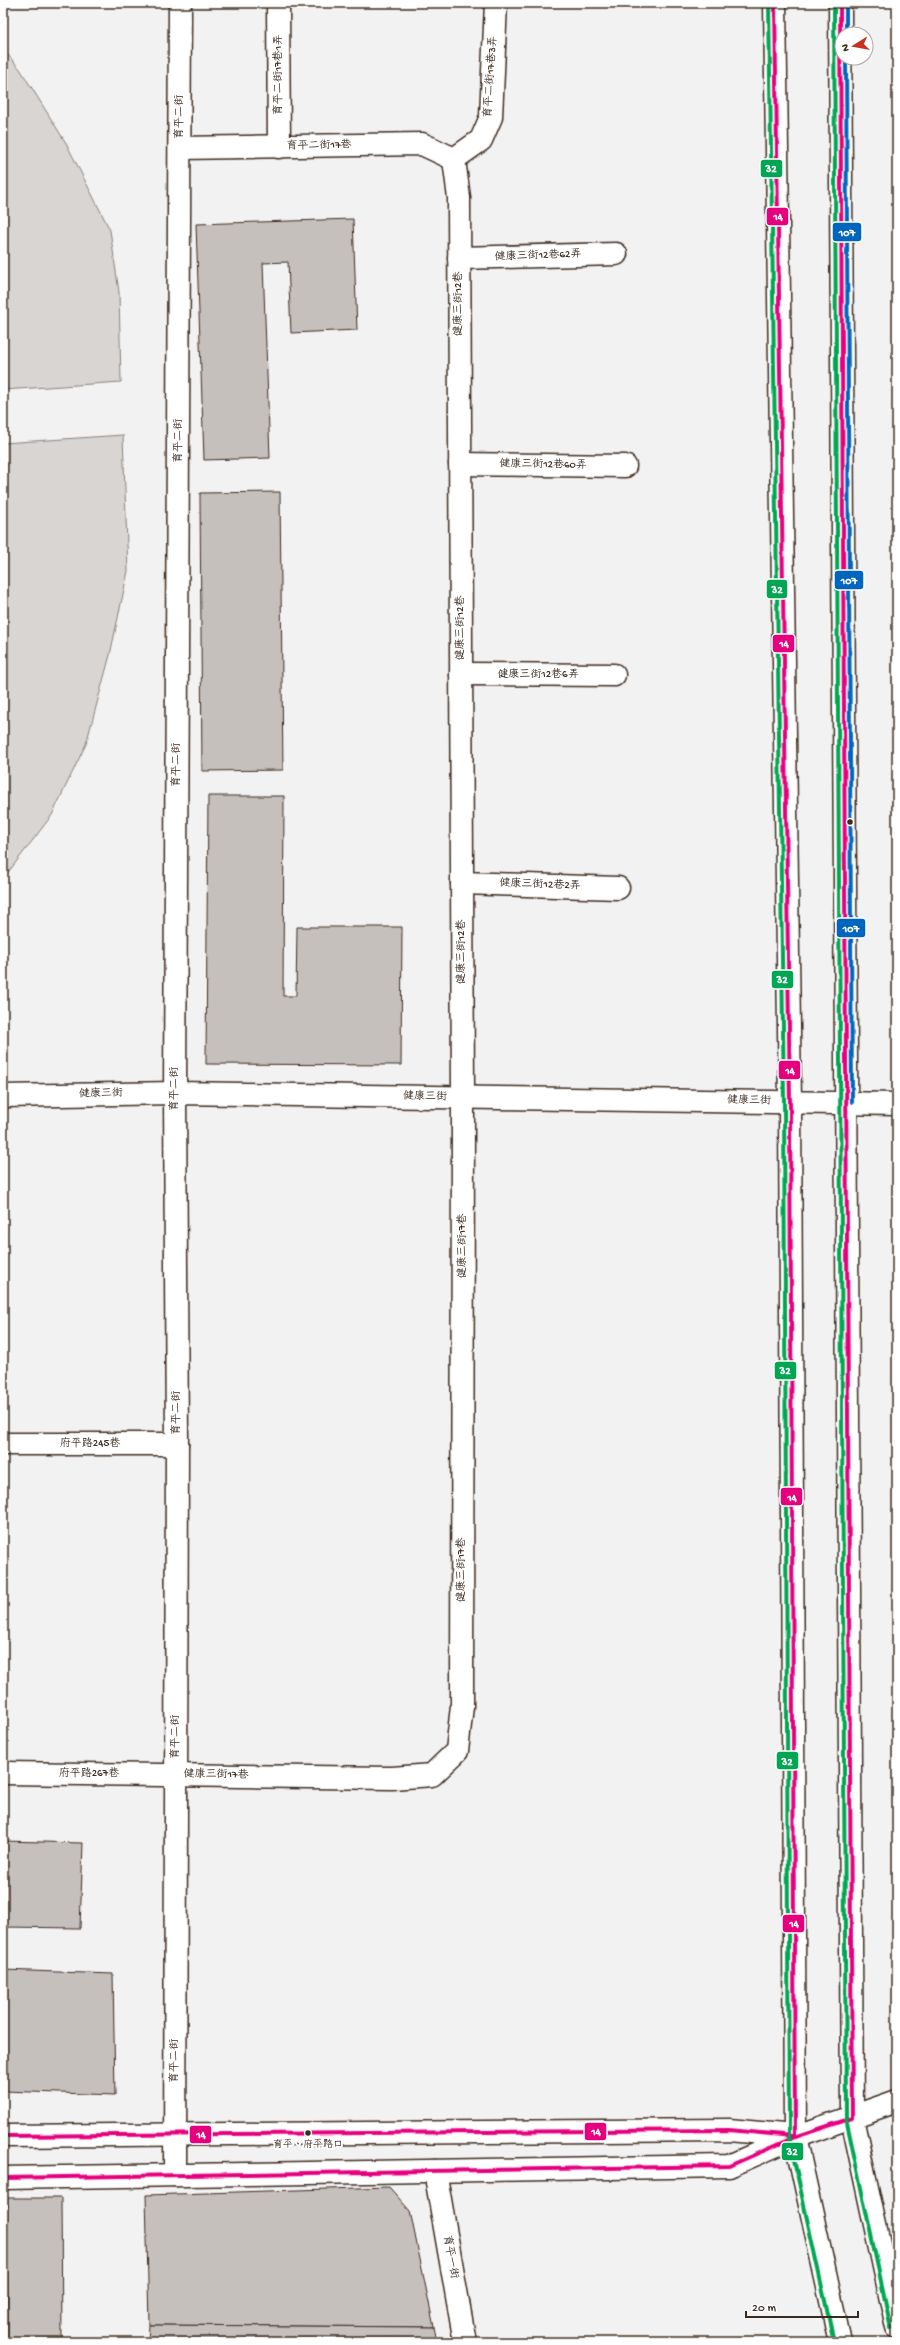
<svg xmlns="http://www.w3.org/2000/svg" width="900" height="2345" font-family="'Gochi Hand','LXGW WenKai TC',sans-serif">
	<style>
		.green { fill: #d8d5d2; stroke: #8a8078 }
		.building { fill: #c6c0bd; stroke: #3b2a1e }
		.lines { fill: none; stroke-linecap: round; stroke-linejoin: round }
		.minor-casing { stroke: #3b2a1e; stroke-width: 25 }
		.minor { stroke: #fff; stroke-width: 22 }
		.bus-1-casing { stroke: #fff; stroke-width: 7 }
		.bus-2-casing { stroke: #fff; stroke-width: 7 }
		.bus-3-casing { stroke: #fff; stroke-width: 7 }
		.bus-1 { stroke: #e5007d; stroke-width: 4 }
		.bus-2 { stroke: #00a651; stroke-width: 4 }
		.bus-3 { stroke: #0065bd; stroke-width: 4 }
		.bus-dot { fill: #3b2a1e; stroke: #fff; stroke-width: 1.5 }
		.labels { text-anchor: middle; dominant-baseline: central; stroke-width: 4; stroke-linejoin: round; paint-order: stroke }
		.bus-label { font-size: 10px; fill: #3b2a1e; stroke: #fff }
		.street-label { font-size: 11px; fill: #3b2a1e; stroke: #fff }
		.line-badge { stroke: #fff; stroke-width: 1.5 }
		.badge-label { font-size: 11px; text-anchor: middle; font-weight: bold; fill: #fff }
	</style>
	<rect width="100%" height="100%" fill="#f3f2f2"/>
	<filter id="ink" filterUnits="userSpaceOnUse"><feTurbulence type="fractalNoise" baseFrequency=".025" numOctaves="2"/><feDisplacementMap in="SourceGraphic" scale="8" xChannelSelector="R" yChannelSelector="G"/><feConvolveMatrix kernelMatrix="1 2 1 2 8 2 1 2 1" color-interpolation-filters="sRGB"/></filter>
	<g filter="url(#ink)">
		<g class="green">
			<path d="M 3,49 L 20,69 L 66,143 L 110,230 L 119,292 L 121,382 L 3,390 Z"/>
			<path d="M 123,435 L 128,571 L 110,655 L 86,744 L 52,815 L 3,879 L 3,443 Z"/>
		</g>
		<g class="building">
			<path d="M 353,219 L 357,330 L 291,333 L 288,262 L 263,263 L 270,458 L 204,460 L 196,224 Z"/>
			<path d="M 280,492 L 283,770 L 202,771 L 200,493 Z"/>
			<path d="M 208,796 L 284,796 L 283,996 L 296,996 L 297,927 L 402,927 L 401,1065 L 206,1064 Z"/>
			<path d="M 3,1841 L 83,1843 L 80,1928 L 3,1927 Z"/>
			<path d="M 3,1970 L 113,1974 L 115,2095 L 3,2091 Z"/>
			<path d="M 389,2187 L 410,2211 L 434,2327 L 149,2325 L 146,2195 Z"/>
			<path d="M 7,2198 L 61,2198 L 62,2342 L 8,2342 Z"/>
			<path d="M 149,2325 L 434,2327 L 437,2342 L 148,2342 Z"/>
		</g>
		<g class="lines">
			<g class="minor-casing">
				<g id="minor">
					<path d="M 278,3 L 279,147"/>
					<path d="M 775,3 L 790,1102 L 795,2137 L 840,2342"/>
					<path d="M 840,3 L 852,2118 L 897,2327"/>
					<path d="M 180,148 L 422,144 L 454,159"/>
					<path d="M 454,159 L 481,140 L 491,117 L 496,3"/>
					<path d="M 459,258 L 616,254"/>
					<path d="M 460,464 L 625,466"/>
					<path d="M 461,674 L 614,675"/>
					<path d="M 462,883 L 618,888"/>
					<path d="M 3,1096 L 175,1093 L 897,1104"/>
					<path d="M 3,1444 L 177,1444"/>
					<path d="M 3,1773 L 392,1778 L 432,1775 L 457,1751 L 462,1706 L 463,1097 L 459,198 L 454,159"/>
					<path d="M 3,2136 L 729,2130 L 794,2136"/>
					<path d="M 435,2171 L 465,2342"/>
					<path d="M 175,2175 L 177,1444 L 175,1093 L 180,3"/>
					<path d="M 3,2178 L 729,2166 L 795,2137 L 897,2101"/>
				</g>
			</g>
			<use href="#minor" class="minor"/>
			<g class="bus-1-casing">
				<g id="bus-1">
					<path d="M 775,3 L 790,1102 L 795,2137"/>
					<path d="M 3,2136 L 729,2130 L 793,2136"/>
					<path d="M 3,2178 L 729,2166 L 795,2137 L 852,2118 L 840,3"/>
				</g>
			</g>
			<g class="bus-2-casing">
				<g id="bus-2">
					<path d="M 769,3 L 784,1102 L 789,2137 L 834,2342"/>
					<path d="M 834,3 L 846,2118 L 891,2328"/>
				</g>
			</g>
			<g class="bus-3-casing">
				<g id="bus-3">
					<path d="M 846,3 L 846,34"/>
					<path d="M 846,58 L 852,1102"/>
				</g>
			</g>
			<use href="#bus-1" class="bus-1"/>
			<use href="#bus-2" class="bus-2"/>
			<use href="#bus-3" class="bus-3"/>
		</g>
	</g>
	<g class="bus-dot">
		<circle cx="850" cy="822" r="3.5"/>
		<circle cx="308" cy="2133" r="3.5"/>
	</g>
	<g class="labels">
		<g class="bus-label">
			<text x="308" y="2145">育平、府平路口</text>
		</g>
		<g class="street-label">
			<text transform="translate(279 75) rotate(-90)">育平二街17巷1弄</text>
			<text transform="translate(491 77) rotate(-86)">育平二街17巷3弄</text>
			<text transform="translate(180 117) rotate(-90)">育平二街</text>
			<text transform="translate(319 146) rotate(-1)">育平二街17巷</text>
			<text transform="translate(538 256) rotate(-2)">健康三街12巷62弄</text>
			<text transform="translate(459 304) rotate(-90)">健康三街12巷</text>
			<text transform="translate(179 441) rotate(-90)">育平二街</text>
			<text transform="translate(543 465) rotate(1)">健康三街12巷60弄</text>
			<text transform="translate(461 628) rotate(-90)">健康三街12巷</text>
			<text x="538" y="675">健康三街12巷6弄</text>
			<text transform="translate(177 765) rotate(-90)">育平二街</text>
			<text transform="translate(540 885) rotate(2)">健康三街12巷2弄</text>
			<text transform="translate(462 952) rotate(-90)">健康三街12巷</text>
			<text transform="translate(175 1089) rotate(-90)">育平二街</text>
			<text transform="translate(101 1094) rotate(-1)">健康三街</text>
			<text transform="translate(425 1097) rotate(1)">健康三街</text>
			<text transform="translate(749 1101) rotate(1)">健康三街</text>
			<text transform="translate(463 1246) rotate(-90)">健康三街17巷</text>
			<text transform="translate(177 1413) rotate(-90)">育平二街</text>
			<text x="90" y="1444">府平路245巷</text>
			<text transform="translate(462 1570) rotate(-90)">健康三街17巷</text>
			<text transform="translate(176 1737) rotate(-90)">育平二街</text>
			<text x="89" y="1774">府平路267巷</text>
			<text transform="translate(216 1775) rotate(1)">健康三街17巷</text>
			<text transform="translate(175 2061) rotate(-90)">育平二街</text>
			<text transform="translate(450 2257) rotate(80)">育平一街</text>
		</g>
	</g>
	<g class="line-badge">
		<rect x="760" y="159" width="23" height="19" rx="4" fill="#00a651"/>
		<rect x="766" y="207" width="23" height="19" rx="4" fill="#e5007d"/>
		<rect x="832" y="222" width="30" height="20" rx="4" fill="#0065bd"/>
		<rect x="834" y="570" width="30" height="20" rx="4" fill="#0065bd"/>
		<rect x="766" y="579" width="22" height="20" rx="4" fill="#00a651"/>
		<rect x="772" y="634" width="23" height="19" rx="4" fill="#e5007d"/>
		<rect x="836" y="918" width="30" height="20" rx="4" fill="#0065bd"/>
		<rect x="771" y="970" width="23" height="19" rx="4" fill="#00a651"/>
		<rect x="778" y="1060" width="23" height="20" rx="4" fill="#e5007d"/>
		<rect x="774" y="1361" width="23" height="19" rx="4" fill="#00a651"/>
		<rect x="780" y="1487" width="23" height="19" rx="4" fill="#e5007d"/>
		<rect x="776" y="1751" width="23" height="19" rx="4" fill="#00a651"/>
		<rect x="782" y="1914" width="23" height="19" rx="4" fill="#e5007d"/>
		<rect x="584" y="2122" width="23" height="19" rx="4" fill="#e5007d"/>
		<rect x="189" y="2125" width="23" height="19" rx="4" fill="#e5007d"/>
		<rect x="781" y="2142" width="23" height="19" rx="4" fill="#00a651"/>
	</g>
	<g class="badge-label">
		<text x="771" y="172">32</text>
		<text x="778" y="220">14</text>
		<text x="847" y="236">107</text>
		<text x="849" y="584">107</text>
		<text x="777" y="593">32</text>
		<text x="784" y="647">14</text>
		<text x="851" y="932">107</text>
		<text x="782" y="983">32</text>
		<text x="790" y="1074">14</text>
		<text x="785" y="1374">32</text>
		<text x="792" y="1501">14</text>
		<text x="787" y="1765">32</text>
		<text x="794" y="1927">14</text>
		<text x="596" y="2135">14</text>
		<text x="201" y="2138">14</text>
		<text x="792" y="2155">32</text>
	</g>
	<rect width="900" height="2345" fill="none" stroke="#fff" stroke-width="16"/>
	<rect x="8" y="8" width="884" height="2329" fill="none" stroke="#3b2a1e" stroke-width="1.5" filter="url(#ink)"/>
	<g transform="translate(854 46) rotate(259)"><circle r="19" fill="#ffffff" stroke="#b1aaa5"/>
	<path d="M0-3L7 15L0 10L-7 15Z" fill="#c8321e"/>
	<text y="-6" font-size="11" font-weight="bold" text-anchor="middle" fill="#3b2a1e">N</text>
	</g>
	<path d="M746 2311v6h112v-6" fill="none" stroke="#3b2a1e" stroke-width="2"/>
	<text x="752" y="2311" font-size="12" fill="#3b2a1e" stroke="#ffffff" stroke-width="3" paint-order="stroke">20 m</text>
</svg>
